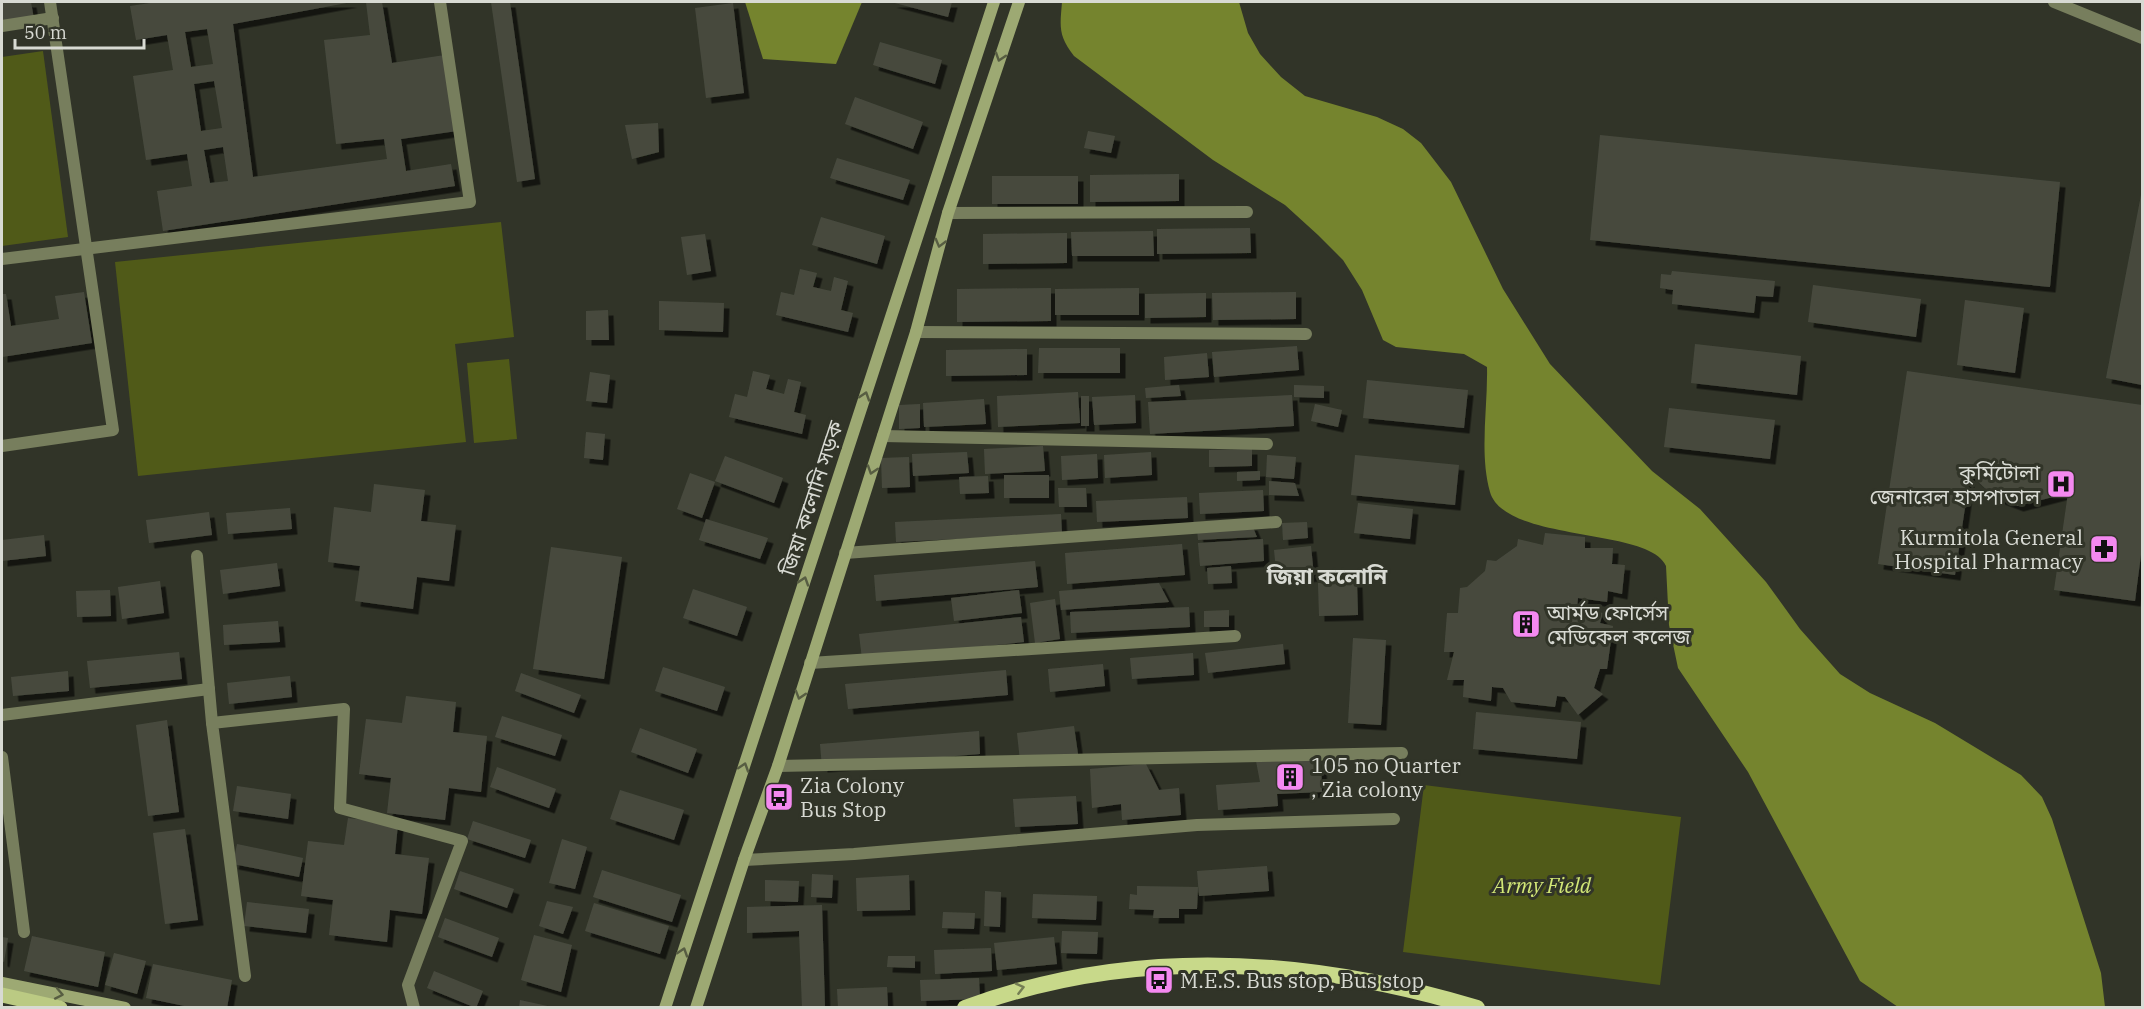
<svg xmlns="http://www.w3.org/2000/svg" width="2144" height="1009" font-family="'IBM Plex Serif','Noto Sans Bengali',serif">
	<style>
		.green { fill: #505a18 }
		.water { fill: #75842e }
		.building { fill: #474a3e; fill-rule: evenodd; filter: url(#shadow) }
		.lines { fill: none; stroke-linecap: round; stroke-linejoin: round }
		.minor { stroke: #777e5d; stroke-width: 12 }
		.secondary { stroke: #9da973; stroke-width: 12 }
		.primary { stroke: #bbca83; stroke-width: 15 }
		.trunk { stroke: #c8d98a; stroke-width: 16 }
		.oneway { stroke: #575d42 }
		.oneway2 { stroke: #757e54 }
		.labels { text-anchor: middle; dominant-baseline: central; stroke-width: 6; stroke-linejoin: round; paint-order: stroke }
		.poi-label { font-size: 21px; fill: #d8dad3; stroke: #313428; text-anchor: start }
		.street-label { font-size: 21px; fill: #d8dad3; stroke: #313428 }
		.park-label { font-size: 21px; font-style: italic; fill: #d3e877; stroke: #313428 }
		.neighbourhood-label { font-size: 22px; font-weight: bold; fill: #d8dad3; stroke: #313428 }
	</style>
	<defs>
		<filter id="shadow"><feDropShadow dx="5.5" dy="5.5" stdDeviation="0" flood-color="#0009"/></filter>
	</defs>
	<rect width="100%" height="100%" fill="#313428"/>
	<g class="green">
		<path d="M 43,51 L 68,237 L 2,246 L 2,57 Z"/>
		<path d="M 501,222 L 514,337 L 455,344 L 466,442 L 138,476 L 115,262 Z"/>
		<path d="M 509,359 L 517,439 L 474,443 L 467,363 Z"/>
		<path d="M 1424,785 L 1681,817 L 1660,985 L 1403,952 Z"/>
	</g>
	<g class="water">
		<path d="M 745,2 L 862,2 L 836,64 L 763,59 Z"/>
		<path d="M 1062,2 L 1239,2 L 1248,33 L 1260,54 L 1281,77 L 1305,96 L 1377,117 L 1403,129 L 1421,143 L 1451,182 L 1503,289 L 1550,364 L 1652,471 L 1700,509 L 1766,582 L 1800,629 L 1840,674 L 1870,693 L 1935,723 L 2021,775 L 2042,797 L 2052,819 L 2101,973 L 2105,1007 L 1898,1007 L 1860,981 L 1748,772 L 1678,668 L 1669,625 L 1666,566 C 1650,527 1505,543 1490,492 C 1479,453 1488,407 1487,367 L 1464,354 L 1396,347 L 1383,340 L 1362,290 L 1343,260 L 1318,235 L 1285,205 L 1213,160 L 1074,56 C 1058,35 1060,27 1062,2 Z"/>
	</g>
	<g class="building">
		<path d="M 2,2 L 31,2 L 34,19 L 2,24 Z"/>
		<path d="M 157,2 L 352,2 L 233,24 L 253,177 L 387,159 L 384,139 L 336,144 L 324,40 L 370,35 L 366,2 L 382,2 L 392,63 L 445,55 L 457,131 L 401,139 L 406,171 L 451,164 L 455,186 L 163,231 L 157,191 L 192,186 L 187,154 L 146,160 L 133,76 L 173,70 L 167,35 L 136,40 L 130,6 ZM 207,29 L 213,64 L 191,67 L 185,32 ZM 214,81 L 222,128 L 201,131 L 194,84 ZM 223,147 L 228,181 L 210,183 L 204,150 Z"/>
		<path d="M 491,2 L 510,2 L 535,179 L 517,182 Z"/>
		<path d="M 891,2 L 952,2 L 948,17 Z"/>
		<path d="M 733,3 L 744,93 L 706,98 L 695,8 Z"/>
		<path d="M 880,42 L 942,60 L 935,84 L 873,65 Z"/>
		<path d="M 855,97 L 923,122 L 913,149 L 845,124 Z"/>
		<path d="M 658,123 L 659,152 L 632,159 L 625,125 Z"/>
		<path d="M 1088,131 L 1115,136 L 1111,153 L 1084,148 Z"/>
		<path d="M 1600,135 L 2060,182 L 2050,287 L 1590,240 Z"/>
		<path d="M 837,158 L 910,180 L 903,200 L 830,178 Z"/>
		<path d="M 1179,174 L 1179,201 L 1090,202 L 1090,175 Z"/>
		<rect x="992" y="176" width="86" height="28"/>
		<path d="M 2141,195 L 2142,195 L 2142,385 L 2106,378 Z"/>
		<path d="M 821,217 L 885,236 L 877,264 L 812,245 Z"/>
		<path d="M 1250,228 L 1251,253 L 1157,254 L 1157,229 Z"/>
		<path d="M 1153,231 L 1154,256 L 1072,256 L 1071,232 Z"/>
		<path d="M 1067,233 L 1067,263 L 983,264 L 983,234 Z"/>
		<path d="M 705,234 L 711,271 L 687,275 L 681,237 Z"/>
		<path d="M 800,269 L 817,273 L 813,287 L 831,291 L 834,277 L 848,281 L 841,310 L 853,313 L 848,332 L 776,315 L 781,292 L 794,295 Z"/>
		<path d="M 1672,271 L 1775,281 L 1773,297 L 1756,296 L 1754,313 L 1672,304 L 1673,290 L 1660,288 L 1661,274 L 1671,275 Z"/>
		<path d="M 1813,285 L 1921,299 L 1916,337 L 1808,322 Z"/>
		<path d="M 1051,288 L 1051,321 L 957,322 L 957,289 Z"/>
		<path d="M 1139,288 L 1139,315 L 1055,315 L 1055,289 Z"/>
		<path d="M 84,292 L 92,343 L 2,357 L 2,294 L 6,294 L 11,326 L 59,319 L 55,296 Z"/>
		<path d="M 1296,292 L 1296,319 L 1213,320 L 1212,293 Z"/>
		<path d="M 1206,293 L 1206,317 L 1145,318 L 1145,294 Z"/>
		<path d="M 1965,300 L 2024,308 L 2015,373 L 1957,365 Z"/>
		<path d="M 659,301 L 724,303 L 723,332 L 659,330 Z"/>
		<path d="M 608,310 L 609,340 L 586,340 L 586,311 Z"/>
		<path d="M 1695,344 L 1801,356 L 1797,395 L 1691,383 Z"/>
		<path d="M 1297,346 L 1299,370 L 1214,377 L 1212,352 Z"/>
		<path d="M 1039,348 L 1120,348 L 1120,373 L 1038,373 Z"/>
		<path d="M 1027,349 L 1027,375 L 946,376 L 946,350 Z"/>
		<path d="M 1207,353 L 1209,377 L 1165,380 L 1164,357 Z"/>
		<path d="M 753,371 L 770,375 L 766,389 L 784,394 L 788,379 L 801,382 L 794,412 L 806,415 L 802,434 L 729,417 L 735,394 L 747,397 Z"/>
		<path d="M 1907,371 L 2142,405 L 2142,547 L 2135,601 L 2054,590 L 2068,493 L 2018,506 L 1994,497 L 1970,474 L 1955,575 L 1878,564 Z"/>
		<path d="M 590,372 L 610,375 L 607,403 L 586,401 Z"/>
		<path d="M 1367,380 L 1468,390 L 1464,428 L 1363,418 Z"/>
		<path d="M 1179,385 L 1181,396 L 1146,398 L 1145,388 Z"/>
		<path d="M 1294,385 L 1324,386 L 1324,398 L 1294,397 Z"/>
		<path d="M 1078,392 L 1080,423 L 998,427 L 997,396 Z"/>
		<path d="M 1135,395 L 1136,423 L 1094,425 L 1092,397 Z"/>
		<path d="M 1292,395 L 1294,426 L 1150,434 L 1148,402 Z"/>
		<rect x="1081" y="396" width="8" height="30"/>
		<path d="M 984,399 L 986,424 L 924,427 L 923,403 Z"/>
		<path d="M 920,404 L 920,428 L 899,429 L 899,405 Z"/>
		<path d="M 1315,404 L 1342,410 L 1338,427 L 1311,421 Z"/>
		<path d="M 1669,408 L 1775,420 L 1770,459 L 1664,447 Z"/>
		<path d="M 586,432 L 605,434 L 603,460 L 584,458 Z"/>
		<path d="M 1043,446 L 1045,471 L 985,474 L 984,449 Z"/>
		<path d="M 1252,449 L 1252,466 L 1209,467 L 1209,450 Z"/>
		<path d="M 967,452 L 969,473 L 913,476 L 912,454 Z"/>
		<path d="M 1151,452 L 1152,475 L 1105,478 L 1104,455 Z"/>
		<path d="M 1097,454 L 1098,478 L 1062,480 L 1061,456 Z"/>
		<path d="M 1267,455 L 1296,457 L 1294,479 L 1266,477 Z"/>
		<path d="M 1355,455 L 1459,465 L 1455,505 L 1351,495 Z"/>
		<path d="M 725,456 L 783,478 L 774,503 L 715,481 Z"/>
		<path d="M 909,457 L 910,487 L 882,488 L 881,458 Z"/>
		<path d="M 1260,471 L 1260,480 L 1237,481 L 1237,472 Z"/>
		<path d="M 690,473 L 715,482 L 702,518 L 677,509 Z"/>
		<rect x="1004" y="475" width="45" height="23"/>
		<path d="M 988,476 L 989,493 L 960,494 L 959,477 Z"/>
		<path d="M 1269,481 L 1295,483 L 1299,496 L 1269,495 Z"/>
		<path d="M 374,484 L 425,490 L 421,521 L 456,525 L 449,581 L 417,577 L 413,609 L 355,601 L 360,566 L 328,562 L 334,507 L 371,512 Z"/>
		<path d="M 1058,488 L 1086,488 L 1087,507 L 1059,507 Z"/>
		<path d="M 1263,490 L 1264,511 L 1200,514 L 1199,493 Z"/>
		<path d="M 1187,497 L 1188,518 L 1097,522 L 1096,501 Z"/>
		<path d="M 1358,503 L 1413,509 L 1410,539 L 1354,533 Z"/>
		<path d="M 290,508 L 292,529 L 228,534 L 226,513 Z"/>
		<path d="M 209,512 L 212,535 L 149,543 L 146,520 Z"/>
		<path d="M 1061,514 L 1062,534 L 896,542 L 895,522 Z"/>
		<path d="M 706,519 L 768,538 L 760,559 L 699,540 Z"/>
		<path d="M 1307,522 L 1308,538 L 1283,540 L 1282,523 Z"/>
		<path d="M 1252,525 L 1257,537 L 1198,540 L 1197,528 Z"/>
		<path d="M 1545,533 L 1585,537 L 1585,548 L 1613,548 L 1612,564 L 1625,565 L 1622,594 L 1608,591 L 1607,602 L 1578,598 L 1577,608 L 1603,613 L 1600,623 L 1613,626 L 1607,669 L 1600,669 L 1594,688 L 1603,694 L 1578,715 L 1565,697 L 1557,696 L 1555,707 L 1511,702 L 1503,688 L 1492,687 L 1491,701 L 1463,697 L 1464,680 L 1447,680 L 1454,652 L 1444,652 L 1447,613 L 1458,613 L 1460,588 L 1467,587 L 1485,571 L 1487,560 L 1496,561 L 1517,546 L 1518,539 L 1543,545 Z"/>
		<path d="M 44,535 L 46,556 L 2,561 L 2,540 Z"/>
		<path d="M 1263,539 L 1264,561 L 1200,566 L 1198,543 Z"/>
		<path d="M 1182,544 L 1185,575 L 1067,584 L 1065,553 Z"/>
		<path d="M 1311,546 L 1314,576 L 1277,580 L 1274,550 Z"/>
		<path d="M 551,547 L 622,557 L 604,679 L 533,669 Z"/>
		<path d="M 1035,561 L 1038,587 L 876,601 L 874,575 Z"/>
		<path d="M 277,563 L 280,586 L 223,594 L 220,570 Z"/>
		<path d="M 1231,566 L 1232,583 L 1208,584 L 1207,568 Z"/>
		<path d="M 160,581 L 164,613 L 122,619 L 118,587 Z"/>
		<path d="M 1357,582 L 1358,615 L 1319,616 L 1318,583 Z"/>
		<path d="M 1159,583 L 1169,602 L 1061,610 L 1059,591 Z"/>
		<path d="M 693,589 L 747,607 L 737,636 L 683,618 Z"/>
		<path d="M 110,590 L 111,616 L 77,617 L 76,591 Z"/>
		<path d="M 1019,590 L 1022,613 L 954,621 L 951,598 Z"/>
		<path d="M 1055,599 L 1060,639 L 1035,643 L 1030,603 Z"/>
		<path d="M 1189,607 L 1190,627 L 1071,633 L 1070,612 Z"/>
		<path d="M 1229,610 L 1229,627 L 1204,627 L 1204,611 Z"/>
		<path d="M 1021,617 L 1024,642 L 862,659 L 859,634 Z"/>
		<path d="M 278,621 L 280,642 L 224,645 L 223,625 Z"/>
		<path d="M 1353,638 L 1386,640 L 1381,725 L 1348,723 Z"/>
		<path d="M 1283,644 L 1285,664 L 1208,673 L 1205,653 Z"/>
		<path d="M 179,652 L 182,679 L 90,688 L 87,661 Z"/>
		<path d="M 1193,653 L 1194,675 L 1132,679 L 1130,658 Z"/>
		<path d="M 1103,664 L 1105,686 L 1050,692 L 1048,669 Z"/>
		<path d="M 663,667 L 725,687 L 717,711 L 655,691 Z"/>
		<path d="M 1006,670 L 1008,695 L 848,709 L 845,684 Z"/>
		<path d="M 68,671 L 69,691 L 13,696 L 11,677 Z"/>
		<path d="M 521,673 L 581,695 L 574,713 L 515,691 Z"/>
		<path d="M 290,676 L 292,697 L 229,704 L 227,683 Z"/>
		<path d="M 406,696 L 456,702 L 453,732 L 487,736 L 481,792 L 449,788 L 445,820 L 387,813 L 391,778 L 359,774 L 366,719 L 402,723 Z"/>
		<path d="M 1476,712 L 1581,722 L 1577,759 L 1473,749 Z"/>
		<path d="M 502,716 L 562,735 L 555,756 L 495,737 Z"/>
		<path d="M 167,720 L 179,812 L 148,816 L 136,725 Z"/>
		<path d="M 1074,726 L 1078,754 L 1020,761 L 1017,733 Z"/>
		<path d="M 640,728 L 697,749 L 688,773 L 631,752 Z"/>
		<path d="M 979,731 L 980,754 L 822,767 L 820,744 Z"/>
		<path d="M 1321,759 L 1322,792 L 1277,794 L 1278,806 L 1218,810 L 1216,785 L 1260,782 L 1256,761 Z"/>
		<path d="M 1146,764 L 1159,790 L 1179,788 L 1181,815 L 1122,820 L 1121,804 L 1092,808 L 1090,769 Z"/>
		<path d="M 497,767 L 556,789 L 549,808 L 490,787 Z"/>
		<path d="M 237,786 L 291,794 L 288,819 L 233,811 Z"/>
		<path d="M 620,790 L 684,810 L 674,840 L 610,819 Z"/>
		<path d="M 1076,796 L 1078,824 L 1015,827 L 1013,799 Z"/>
		<path d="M 348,818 L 398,824 L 395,854 L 429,858 L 422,914 L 390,910 L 387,942 L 329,935 L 333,900 L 301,896 L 308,841 L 344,845 Z"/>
		<path d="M 473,821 L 531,840 L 525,858 L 467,839 Z"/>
		<path d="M 185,829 L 198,920 L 165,924 L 153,833 Z"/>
		<path d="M 562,839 L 587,847 L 575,889 L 549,883 Z"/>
		<path d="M 237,844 L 303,858 L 299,877 L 233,864 Z"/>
		<path d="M 1267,866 L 1269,891 L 1199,896 L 1197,871 Z"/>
		<path d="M 602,870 L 681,895 L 672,922 L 593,897 Z"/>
		<path d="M 460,871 L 514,889 L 507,908 L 454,889 Z"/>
		<path d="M 812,874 L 833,875 L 832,898 L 811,897 Z"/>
		<path d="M 909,875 L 910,910 L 857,911 L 856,878 Z"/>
		<path d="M 765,880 L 799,881 L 798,902 L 765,901 Z"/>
		<path d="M 1137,886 L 1198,887 L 1197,909 L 1179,909 L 1179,918 L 1153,918 L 1154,910 L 1129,909 L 1130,894 L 1137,895 Z"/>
		<path d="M 985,891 L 1001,892 L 1000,927 L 984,926 Z"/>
		<path d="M 1033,894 L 1097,896 L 1096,920 L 1032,918 Z"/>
		<path d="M 547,901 L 573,907 L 563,934 L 539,926 Z"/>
		<path d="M 247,902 L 309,909 L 306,933 L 244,926 Z"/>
		<path d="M 594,903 L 669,926 L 660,954 L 585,931 Z"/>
		<path d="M 822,905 L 825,1008 L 802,1008 L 799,931 L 747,933 L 747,907 Z"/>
		<path d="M 943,912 L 975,913 L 974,929 L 942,928 Z"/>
		<path d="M 445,918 L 499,938 L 492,957 L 438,937 Z"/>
		<path d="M 1062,931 L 1098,932 L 1097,954 L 1061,953 Z"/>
		<path d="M 534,935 L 572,945 L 561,992 L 521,980 Z"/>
		<path d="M 32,936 L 105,952 L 98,987 L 24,971 Z"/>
		<path d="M 2,937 L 8,938 L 4,962 L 2,961 Z"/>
		<path d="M 1054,937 L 1057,964 L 997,970 L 994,943 Z"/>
		<path d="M 991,948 L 992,971 L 935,974 L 934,950 Z"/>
		<path d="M 114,953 L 146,961 L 137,994 L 105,985 Z"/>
		<path d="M 888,956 L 915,956 L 915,968 L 887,967 Z"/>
		<path d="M 153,964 L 232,980 L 227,1008 L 194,1008 L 146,998 Z"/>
		<path d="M 434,971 L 483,991 L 476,1008 L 427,988 Z"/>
		<path d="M 979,978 L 980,999 L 921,1001 L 920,980 Z"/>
		<path d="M 887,987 L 888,1008 L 838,1008 L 837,989 Z"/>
		<path d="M 520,1000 L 552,1007 L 552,1008 L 519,1008 Z"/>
	</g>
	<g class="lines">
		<g class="minor">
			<path d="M 2054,2 L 2142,38"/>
			<path d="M 2,26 L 53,18"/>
			<path d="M 948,213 L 1247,212"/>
			<path d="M 2,259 L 470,202 L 440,2"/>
			<path d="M 916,332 L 1306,334"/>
			<path d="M 883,436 L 1267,444"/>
			<path d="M 2,446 L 113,430 L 50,2"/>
			<path d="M 845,553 L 1276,522"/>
			<path d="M 197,556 L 212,723"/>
			<path d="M 810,663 L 1235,636"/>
			<path d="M 2,715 L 209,689"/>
			<path d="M 2,757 L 24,932"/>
			<path d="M 778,766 L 1402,753"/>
			<path d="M 744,860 L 854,854 L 1197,825 L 1394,819"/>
			<path d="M 245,976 L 212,723 L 344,709 L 340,808 L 462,841 L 408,985 L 414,1008"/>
		</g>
		<g class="secondary">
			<path d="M 2,983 L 125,1008"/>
			<path d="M 665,1008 L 994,2"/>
			<path d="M 696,1008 L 744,860 L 778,766 L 916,332 L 948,213 L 1019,2"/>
		</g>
		<path class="primary" d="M 2,995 L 60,1008"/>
		<path class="trunk" d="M 965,1008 C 1132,946 1308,957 1477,1008"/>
	</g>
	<defs><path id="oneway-chevron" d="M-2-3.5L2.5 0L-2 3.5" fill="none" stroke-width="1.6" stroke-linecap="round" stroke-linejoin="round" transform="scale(1.5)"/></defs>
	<g class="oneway">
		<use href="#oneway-chevron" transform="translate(1000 57) rotate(108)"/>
		<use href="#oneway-chevron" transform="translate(940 243) rotate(105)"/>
		<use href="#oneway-chevron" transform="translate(865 396) rotate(-72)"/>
		<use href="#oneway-chevron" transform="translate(872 470) rotate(108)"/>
		<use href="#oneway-chevron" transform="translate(804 581) rotate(-72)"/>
		<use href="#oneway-chevron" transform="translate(800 695) rotate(107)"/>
		<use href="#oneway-chevron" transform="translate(744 767) rotate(-72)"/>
		<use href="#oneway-chevron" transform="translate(683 952) rotate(-72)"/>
		<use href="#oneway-chevron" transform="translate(59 994) rotate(11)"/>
	</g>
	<use class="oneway2" href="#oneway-chevron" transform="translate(1020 988) rotate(-14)"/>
	<defs>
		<g id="hospital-square" transform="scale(1.5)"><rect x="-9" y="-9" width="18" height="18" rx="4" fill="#f489f0" stroke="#313428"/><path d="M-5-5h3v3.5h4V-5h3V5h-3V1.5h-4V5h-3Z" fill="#111"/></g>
		<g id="pharmacy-square" transform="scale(1.5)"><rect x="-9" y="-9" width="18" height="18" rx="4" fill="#f489f0" stroke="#313428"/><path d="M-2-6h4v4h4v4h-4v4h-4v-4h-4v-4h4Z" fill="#111"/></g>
		<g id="building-square" transform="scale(1.5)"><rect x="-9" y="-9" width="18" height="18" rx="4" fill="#f489f0" stroke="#313428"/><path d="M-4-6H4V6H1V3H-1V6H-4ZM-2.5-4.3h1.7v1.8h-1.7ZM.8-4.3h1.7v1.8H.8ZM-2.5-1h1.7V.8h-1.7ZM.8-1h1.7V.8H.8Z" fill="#111"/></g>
		<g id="bus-square" transform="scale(1.5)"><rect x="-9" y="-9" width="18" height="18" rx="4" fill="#f489f0" stroke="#313428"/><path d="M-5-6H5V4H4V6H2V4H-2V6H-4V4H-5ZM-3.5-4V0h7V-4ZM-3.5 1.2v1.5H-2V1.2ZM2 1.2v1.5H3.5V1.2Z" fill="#111"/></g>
	</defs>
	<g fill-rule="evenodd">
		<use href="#hospital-square" x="2061" y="484"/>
		<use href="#pharmacy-square" x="2104" y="549"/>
		<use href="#building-square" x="1526" y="624"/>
		<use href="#building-square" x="1290" y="777"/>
		<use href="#bus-square" x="779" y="797"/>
		<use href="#bus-square" x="1159" y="980"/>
	</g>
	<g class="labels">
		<g class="poi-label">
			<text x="2040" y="472" text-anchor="end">কুর্মিটোলা<tspan x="2040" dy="24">জেনারেল হাসপাতাল</tspan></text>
			<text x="2083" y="537" text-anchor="end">Kurmitola General<tspan x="2083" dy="24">Hospital Pharmacy</tspan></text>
			<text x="1547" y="612">আর্মড ফোর্সেস<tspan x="1547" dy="24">মেডিকেল কলেজ</tspan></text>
			<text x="1311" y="765">105 no Quarter<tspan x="1311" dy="24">, Zia colony</tspan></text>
			<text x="800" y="785">Zia Colony<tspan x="800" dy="24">Bus Stop</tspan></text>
			<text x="1180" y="980">M.E.S. Bus stop, Bus stop</text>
		</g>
		<g class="street-label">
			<text transform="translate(811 498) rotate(-72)">জিয়া কলোনি সড়ক</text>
		</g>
		<g class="park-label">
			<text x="1542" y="885">Army Field</text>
		</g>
		<g class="neighbourhood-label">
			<text x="1327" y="575">জিয়া কলোনি</text>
		</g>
	</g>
	<rect width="2144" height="1009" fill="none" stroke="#d8dad3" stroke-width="6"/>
	<path d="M15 39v9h129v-9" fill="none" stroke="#d8dad3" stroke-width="3"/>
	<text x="24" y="39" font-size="18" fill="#d8dad3" stroke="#313428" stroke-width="4.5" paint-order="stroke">50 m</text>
</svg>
